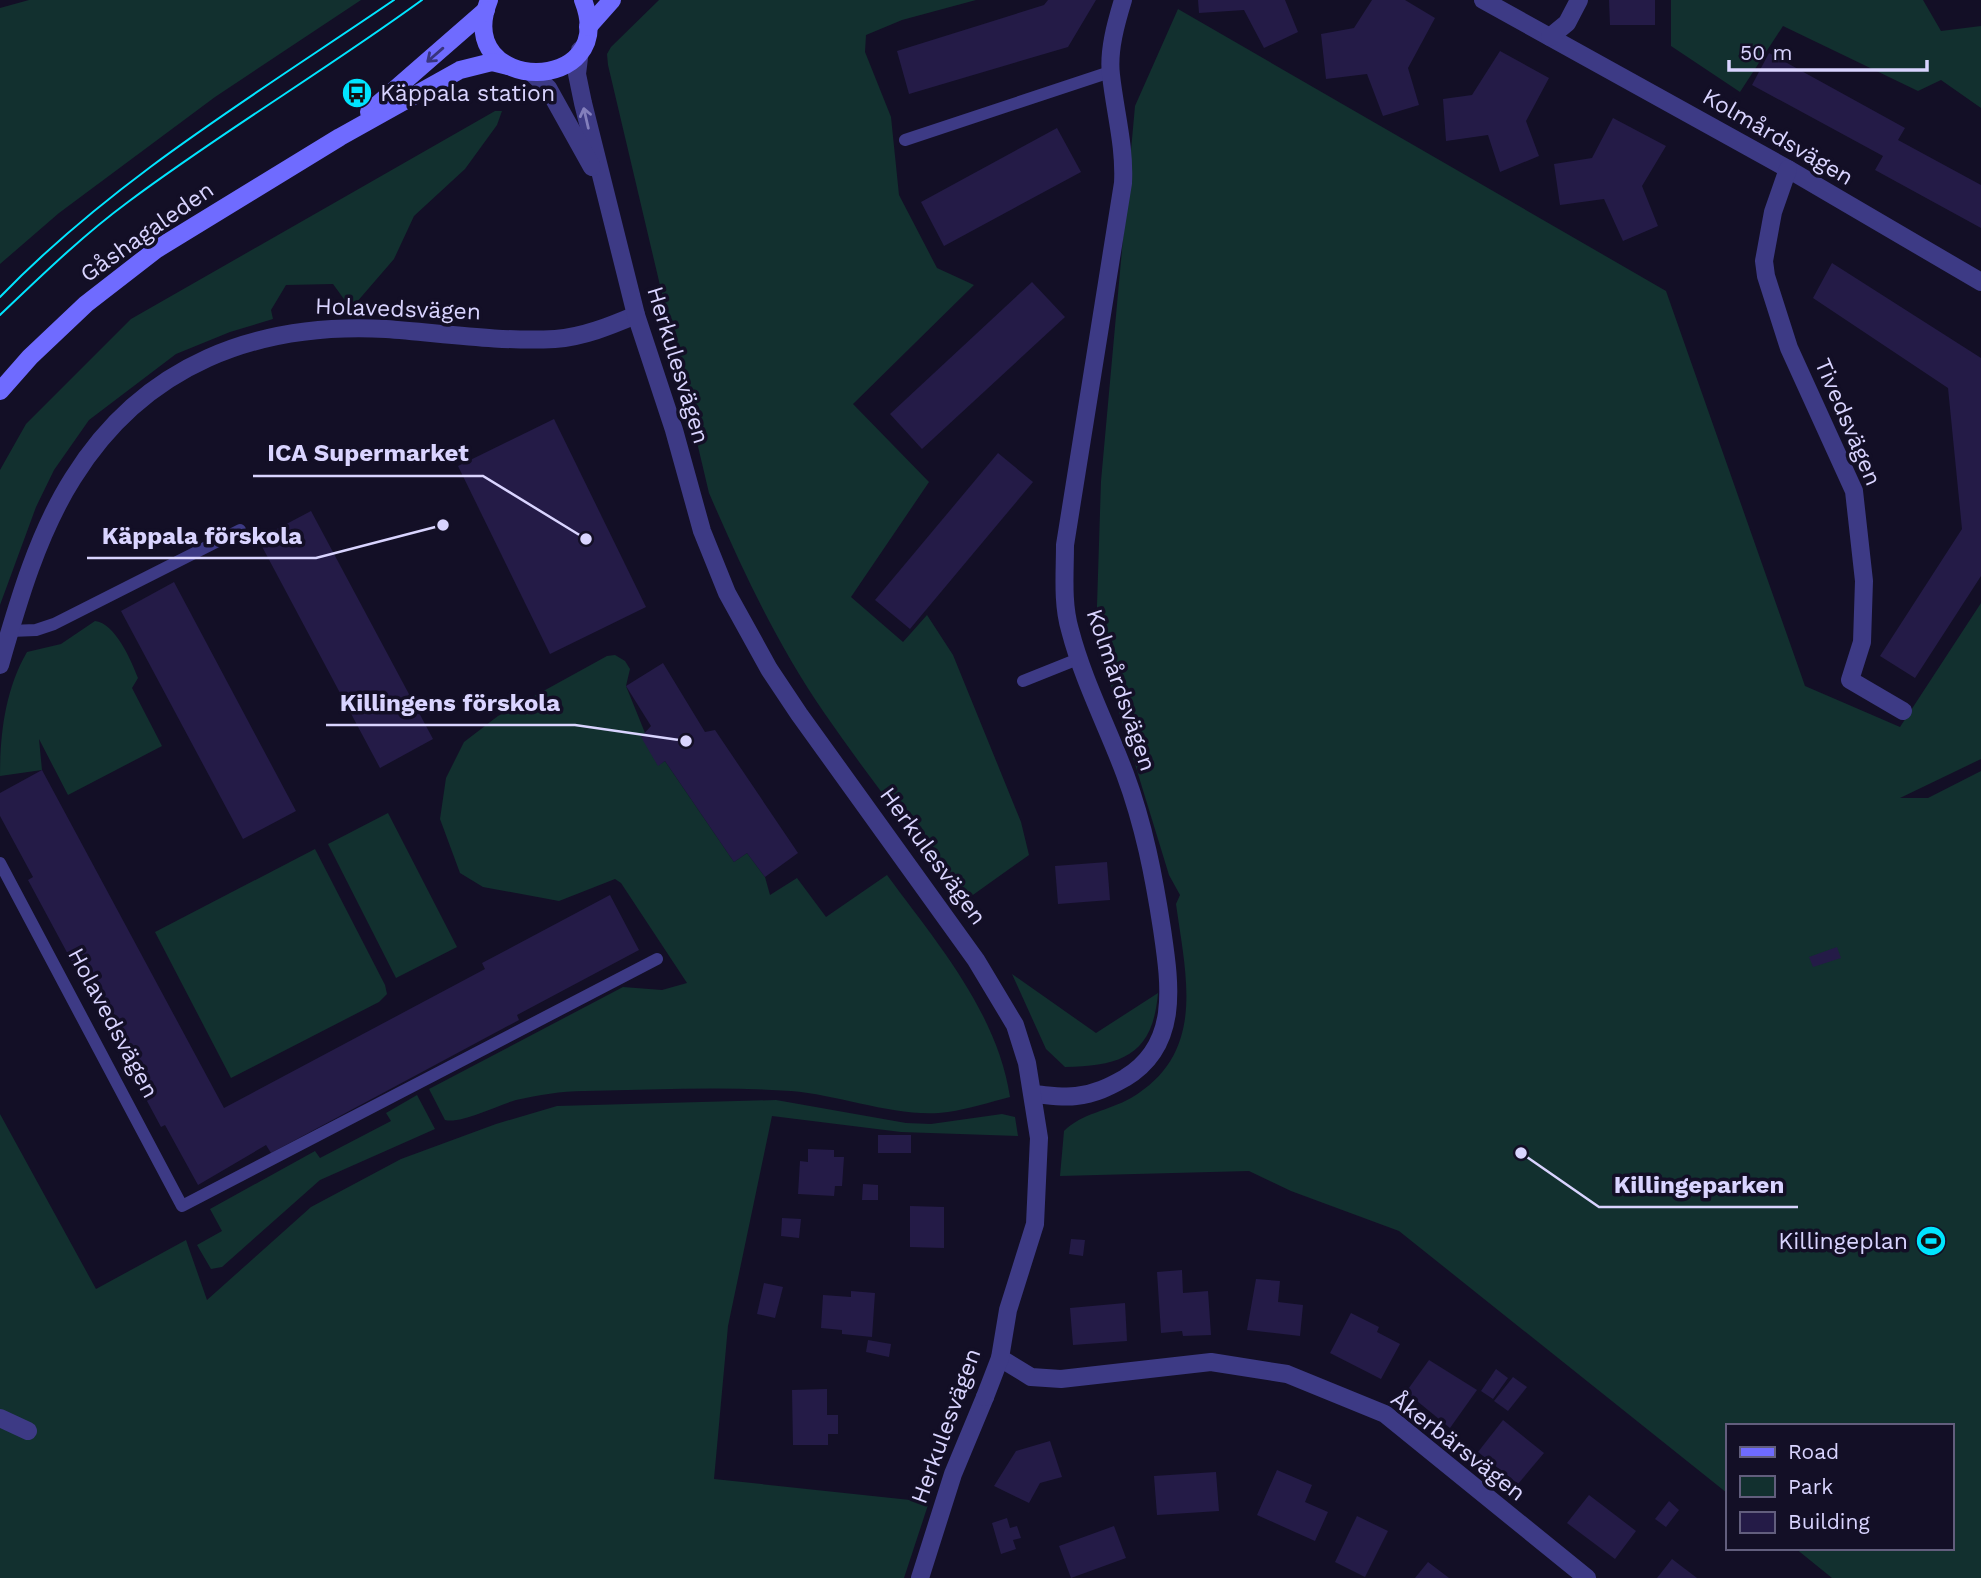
<svg xmlns="http://www.w3.org/2000/svg" width="1981" height="1578" font-family="'Work Sans',sans-serif">
	<style>
		.green { fill: #12302f }
		.building { fill: #241b47 }
		.lines { fill: none; stroke-linecap: round; stroke-linejoin: round }
		.service { stroke: #3d3a85; stroke-width: 12 }
		.minor { stroke: #3d3a85; stroke-width: 18 }
		.tertiary { stroke: #3d3a85; stroke-width: 18 }
		.secondary { stroke: #6f6bff; stroke-width: 18 }
		.tram { stroke: #00e5ff; stroke-width: 2 }
		.oneway { stroke: #38347d }
		.oneway2 { stroke: #837fbc }
		.labels { text-anchor: middle; dominant-baseline: central; stroke-width: 7; stroke-linejoin: round; paint-order: stroke }
		.poi-label { font-size: 23px; fill: #d9d4ff; stroke: #130f26; text-anchor: start }
		.street-label { font-size: 23px; fill: #d9d4ff; stroke: #130f26 }
		.leader { fill: none; stroke: #d9d4ff; stroke-width: 2.5 }
		.callout-dot { fill: #d9d4ff; stroke: #130f26; stroke-width: 2.5 }
		.callout-label { font-size: 24px; text-anchor: middle; font-weight: bold; fill: #d9d4ff; stroke: #130f26; stroke-width: 7; stroke-linejoin: round; paint-order: stroke }
	</style>
	<rect width="100%" height="100%" fill="#130f26"/>
	<g class="green">
		<path d="M 29,0 L 361,0 L 215,97 L 59,213 L 0,264 L 0,8 Z"/>
		<path d="M 659,0 L 976,0 L 902,20 L 866,35 L 865,52 L 891,117 L 899,195 L 937,268 L 974,285 L 853,404 L 929,482 L 851,597 L 903,642 L 927,615 L 953,655 L 1021,822 L 1029,855 L 963,902 C 918,839 869,778 825,714 C 777,645 742,569 709,493 L 608,65 L 607,54 L 611,47 Z"/>
		<path d="M 1671,0 L 1923,0 L 1941,31 L 1981,26 L 1981,108 L 1941,80 L 1918,91 L 1783,26 L 1740,92 L 1671,46 Z"/>
		<path d="M 1178,9 L 1666,291 L 1805,686 L 1900,727 L 1981,603 L 1981,759 L 1900,798 L 1928,798 L 1981,771 L 1981,1578 L 1832,1578 L 1795,1548 L 1951,1548 L 1951,1426 L 1727,1426 L 1727,1493 L 1399,1231 L 1291,1191 L 1249,1171 L 1060,1176 L 1064,1131 C 1082,1113 1108,1111 1131,1098 C 1207,1053 1186,977 1176,904 L 1180,895 L 1169,875 L 1096,637 L 1101,481 L 1135,106 Z"/>
		<path d="M 495,111 L 502,111 L 497,125 L 465,169 L 414,216 L 394,259 L 356,303 L 349,306 L 333,284 L 286,285 L 271,310 L 273,319 L 230,332 L 176,354 L 89,420 L 54,470 L 36,507 L 0,605 L 0,470 L 26,424 L 131,319 Z"/>
		<path d="M 95,621 C 115,623 131,660 138,678 L 132,688 L 162,746 L 68,795 L 39,739 L 42,770 L 0,776 C 0,734 5,690 27,652 L 61,644 Z"/>
		<path d="M 615,655 L 625,661 L 630,669 L 626,686 L 658,765 L 665,761 L 734,862 L 747,853 L 765,877 L 770,895 L 797,878 L 826,917 L 887,875 C 937,943 997,1012 1010,1097 C 990,1102 969,1109 948,1112 C 900,1119 841,1095 791,1091 C 722,1086 653,1090 584,1091 C 561,1091 539,1095 516,1100 C 498,1105 461,1124 445,1120 L 429,1089 L 623,987 L 662,990 L 687,983 L 621,883 L 615,879 L 559,901 L 483,887 L 460,873 L 440,819 L 446,778 L 464,742 L 498,716 L 607,656 Z"/>
		<path d="M 388,813 L 457,947 L 396,978 L 328,844 Z"/>
		<path d="M 315,849 L 385,985 L 387,994 L 379,1002 L 231,1078 L 155,932 Z"/>
		<path d="M 1012,974 L 1096,1033 L 1158,993 C 1153,1055 1122,1066 1065,1067 L 1046,1049 Z"/>
		<path d="M 417,1095 L 435,1129 L 320,1180 L 222,1267 L 211,1269 L 197,1245 L 222,1231 L 210,1209 L 315,1151 L 320,1158 L 391,1121 L 386,1113 Z"/>
		<path d="M 776,1100 L 906,1123 L 931,1124 L 1002,1114 L 1015,1117 L 1018,1136 L 901,1132 L 772,1116 L 728,1326 L 714,1479 L 929,1502 L 904,1578 L 0,1578 L 0,1114 L 96,1289 L 186,1240 L 207,1300 L 311,1207 L 401,1159 L 496,1124 L 557,1106 Z"/>
	</g>
	<g class="building">
		<path d="M 1048,0 L 1096,0 L 1068,47 L 909,94 L 897,51 L 1044,5 Z"/>
		<path d="M 1198,0 L 1285,0 L 1298,32 L 1264,48 L 1244,10 L 1199,13 Z"/>
		<path d="M 1372,0 L 1405,0 L 1435,18 L 1408,68 L 1419,105 L 1383,116 L 1367,74 L 1326,79 L 1321,34 L 1354,28 Z"/>
		<path d="M 1609,0 L 1655,0 L 1655,25 L 1610,25 Z"/>
		<path d="M 1500,51 L 1549,78 L 1526,121 L 1539,156 L 1500,172 L 1488,135 L 1446,141 L 1443,99 L 1472,95 Z"/>
		<path d="M 1769,53 L 1905,128 L 1898,140 L 1981,185 L 1981,228 L 1875,170 L 1883,156 L 1752,85 Z"/>
		<path d="M 1613,118 L 1666,146 L 1642,186 L 1658,226 L 1623,241 L 1604,199 L 1560,205 L 1554,164 L 1592,158 Z"/>
		<path d="M 1057,128 L 1081,172 L 944,246 L 921,202 Z"/>
		<path d="M 1832,263 L 1981,358 L 1981,576 L 1915,678 L 1880,656 L 1962,529 L 1948,388 L 1813,298 Z"/>
		<path d="M 1032,282 L 1065,317 L 922,449 L 890,414 Z"/>
		<path d="M 554,419 L 646,607 L 550,654 L 458,466 Z"/>
		<path d="M 998,453 L 1033,482 L 910,629 L 875,600 Z"/>
		<path d="M 311,511 L 433,739 L 380,768 L 258,539 Z"/>
		<path d="M 174,582 L 296,811 L 243,839 L 121,611 Z"/>
		<path d="M 663,663 L 705,732 L 715,730 L 798,853 L 765,877 L 747,853 L 734,862 L 665,761 L 658,766 L 641,737 L 651,726 L 626,686 Z"/>
		<path d="M 42,770 L 224,1108 L 485,969 L 482,963 L 610,895 L 639,950 L 517,1015 L 519,1020 L 271,1153 L 266,1145 L 198,1185 L 165,1125 L 161,1127 L 28,880 L 33,877 L 0,816 L 0,793 Z"/>
		<path d="M 1107,862 L 1110,900 L 1058,904 L 1055,866 Z"/>
		<path d="M 1837,947 L 1841,958 L 1813,967 L 1809,957 Z"/>
		<rect x="878" y="1135" width="33" height="18"/>
		<path d="M 808,1149 L 834,1150 L 834,1157 L 844,1157 L 842,1186 L 835,1186 L 834,1196 L 798,1194 L 800,1161 L 808,1162 Z"/>
		<path d="M 863,1184 L 878,1185 L 878,1200 L 862,1200 Z"/>
		<path d="M 910,1206 L 944,1207 L 944,1248 L 910,1247 Z"/>
		<path d="M 782,1218 L 801,1219 L 799,1238 L 781,1236 Z"/>
		<path d="M 1071,1239 L 1085,1240 L 1083,1256 L 1069,1254 Z"/>
		<path d="M 1182,1270 L 1183,1293 L 1208,1291 L 1211,1335 L 1183,1336 L 1182,1331 L 1161,1333 L 1157,1272 Z"/>
		<path d="M 1256,1279 L 1280,1281 L 1278,1302 L 1303,1305 L 1300,1336 L 1247,1330 Z"/>
		<path d="M 764,1283 L 783,1287 L 775,1318 L 757,1314 Z"/>
		<path d="M 851,1291 L 875,1293 L 872,1337 L 842,1334 L 842,1330 L 821,1328 L 823,1295 L 851,1297 Z"/>
		<path d="M 1125,1303 L 1127,1341 L 1073,1345 L 1070,1308 Z"/>
		<path d="M 1351,1313 L 1379,1327 L 1377,1332 L 1400,1344 L 1381,1379 L 1330,1353 Z"/>
		<path d="M 868,1340 L 891,1344 L 889,1357 L 866,1352 Z"/>
		<path d="M 1429,1360 L 1477,1390 L 1450,1428 L 1406,1392 Z"/>
		<path d="M 1496,1369 L 1508,1378 L 1493,1399 L 1481,1391 Z"/>
		<path d="M 1513,1377 L 1527,1387 L 1508,1411 L 1494,1401 Z"/>
		<path d="M 827,1389 L 827,1415 L 838,1415 L 838,1434 L 828,1434 L 828,1445 L 793,1445 L 792,1390 Z"/>
		<path d="M 1503,1420 L 1544,1453 L 1518,1484 L 1478,1452 Z"/>
		<path d="M 1050,1441 L 1062,1477 L 1040,1483 L 1029,1503 L 994,1486 L 1016,1451 Z"/>
		<path d="M 1277,1470 L 1312,1485 L 1305,1502 L 1328,1512 L 1315,1541 L 1257,1515 Z"/>
		<path d="M 1216,1472 L 1219,1511 L 1157,1515 L 1154,1476 Z"/>
		<path d="M 1589,1495 L 1636,1531 L 1615,1559 L 1567,1523 Z"/>
		<path d="M 1669,1501 L 1679,1510 L 1666,1527 L 1655,1519 Z"/>
		<path d="M 1357,1516 L 1388,1531 L 1365,1577 L 1335,1562 Z"/>
		<path d="M 1007,1518 L 1010,1528 L 1017,1526 L 1021,1538 L 1013,1540 L 1016,1549 L 1001,1554 L 992,1523 Z"/>
		<path d="M 1114,1526 L 1126,1558 L 1071,1578 L 1059,1546 Z"/>
		<path d="M 1672,1559 L 1697,1578 L 1657,1578 Z"/>
		<path d="M 1428,1562 L 1449,1578 L 1415,1578 Z"/>
	</g>
	<g class="lines">
		<g class="service">
			<path d="M 905,140 L 1110,72"/>
			<path d="M 10,631 L 36,630 L 54,624 L 240,530"/>
			<path d="M 1023,681 L 1078,659"/>
			<path d="M 0,863 L 182,1206 L 657,959"/>
		</g>
		<g class="minor">
			<path d="M 1483,0 L 1788,169 L 1981,282"/>
			<path d="M 1550,37 L 1567,23 L 1579,0"/>
			<path d="M 1788,169 L 1773,212 L 1764,261 L 1766,276 L 1789,348 L 1854,491 L 1864,581 L 1862,642 L 1850,680 L 1903,711"/>
			<path d="M 0,665 C 18,602 38,533 73,478 C 144,364 257,322 386,329 C 441,333 499,342 555,339 C 583,337 610,326 636,315"/>
			<path d="M 1034,1094 C 1047,1095 1062,1098 1076,1096 C 1095,1094 1109,1087 1125,1078 C 1180,1045 1170,984 1162,929 C 1154,877 1144,825 1125,774 C 1107,726 1083,680 1070,630 C 1062,603 1065,573 1065,545 L 1123,183 C 1125,146 1115,112 1111,75 C 1108,51 1116,23 1123,0"/>
			<path d="M 1000,1358 L 1031,1377 L 1061,1379 L 1211,1362 L 1287,1374 L 1385,1414 L 1587,1578"/>
			<path d="M 0,1418 L 28,1431"/>
			<path d="M 920,1578 L 953,1474 L 985,1397"/>
		</g>
		<g class="tertiary">
			<path d="M 580,50 L 577,74 L 583,103 L 636,315 L 674,430 L 702,531 L 727,593 L 769,669 L 799,714 L 976,960 L 1015,1025 L 1027,1063 L 1039,1138 L 1035,1224 L 1008,1310 L 1000,1358 L 985,1397"/>
			<path d="M 533,74 L 548,88 L 592,167"/>
		</g>
		<g class="secondary">
			<path d="M 489,0 C 451,95 621,97 583,0"/>
			<path d="M 588,27 L 612,0"/>
			<path d="M 369,112 L 486,10"/>
			<path d="M 0,391 L 30,357 L 86,304 L 157,249 L 340,137 L 460,70 L 492,62 L 508,66"/>
		</g>
		<g class="tram">
			<path d="M 0,297 C 115,178 258,93 394,0"/>
			<path d="M 0,315 C 41,276 82,236 128,202 C 223,131 326,70 422,0"/>
		</g>
	</g>
	<defs><path id="oneway-shaft" d="M-6 0H5M1.5-3L5.5 0L1.5 3" fill="none" stroke-width="1.6" stroke-linecap="round" stroke-linejoin="round" transform="scale(1.75)"/></defs>
	<use class="oneway" href="#oneway-shaft" transform="translate(435 55) rotate(139)"/>
	<use class="oneway2" href="#oneway-shaft" transform="translate(586 118) rotate(-103)"/>
	<defs>
		<g id="bus-disc" transform="scale(1.575)"><circle r="9.5" fill="#00e5ff" stroke="#130f26"/><path d="M-5-6H5V4H4V6H2V4H-2V6H-4V4H-5ZM-3.5-4V0h7V-4ZM-3.5 1.2v1.5H-2V1.2ZM2 1.2v1.5H3.5V1.2Z" fill="#111"/></g>
		<g id="stadium-disc" transform="scale(1.575)"><circle r="9.5" fill="#00e5ff" stroke="#130f26"/><path d="M0-5a6.5 5 0 1 0 0 10a6.5 5 0 1 0 0-10ZM-3.5-1.8h7v3.6h-7Z" fill="#111"/></g>
	</defs>
	<g fill-rule="evenodd">
		<use href="#bus-disc" x="357" y="93"/>
		<use href="#stadium-disc" x="1931" y="1241"/>
	</g>
	<g class="labels">
		<g class="poi-label">
			<text x="380" y="93">Käppala station</text>
			<text x="1908" y="1241" text-anchor="end">Killingeplan</text>
		</g>
		<g class="street-label">
			<text transform="translate(1778 137) rotate(30)">Kolmårdsvägen</text>
			<text transform="translate(147 232) rotate(-35)">Gåshagaleden</text>
			<text transform="translate(398 309) rotate(2)">Holavedsvägen</text>
			<text transform="translate(678 365) rotate(73)">Herkulesvägen</text>
			<text transform="translate(1848 422) rotate(67)">Tivedsvägen</text>
			<text transform="translate(1121 690) rotate(71)">Kolmårdsvägen</text>
			<text transform="translate(933 856) rotate(54)">Herkulesvägen</text>
			<text transform="translate(113 1023) rotate(62)">Holavedsvägen</text>
			<text transform="translate(946 1426) rotate(-70)">Herkulesvägen</text>
			<text transform="translate(1458 1446) rotate(38)">Åkerbärsvägen</text>
		</g>
	</g>
	<path class="leader" d="M586 539L483 476H253M443 525L316 558H87M686 741L575 725H326M1521 1153L1599 1207H1798"/>
	<g class="callout-dot">
		<circle cx="586" cy="539" r="7"/>
		<circle cx="443" cy="525" r="7"/>
		<circle cx="686" cy="741" r="7"/>
		<circle cx="1521" cy="1153" r="7"/>
	</g>
	<g class="callout-label">
		<text x="368" y="461">ICA Supermarket</text>
		<text x="202" y="544">Käppala förskola</text>
		<text x="450" y="711">Killingens förskola</text>
		<text x="1699" y="1193">Killingeparken</text>
	</g>
	<rect x="1726" y="1424" width="228" height="126" fill="#130f26" stroke="#625e7d" stroke-width="2"/>
	<rect x="1740" y="1447" width="35" height="10" fill="#6f6bff" stroke="#625e7d" stroke-width="2"/>
	<text x="1788" y="1459" font-size="21" fill="#d9d4ff">Road</text>
	<rect x="1740" y="1476" width="35" height="21" fill="#12302f" stroke="#625e7d" stroke-width="2"/>
	<text x="1788" y="1494" font-size="21" fill="#d9d4ff">Park</text>
	<rect x="1740" y="1512" width="35" height="21" fill="#241b47" stroke="#625e7d" stroke-width="2"/>
	<text x="1788" y="1529" font-size="21" fill="#d9d4ff">Building</text>
	<path d="M1729 60v10h198v-10" fill="none" stroke="#d9d4ff" stroke-width="3.5"/>
	<text x="1740" y="60" font-size="21" fill="#d9d4ff" stroke="#130f26" stroke-width="5" paint-order="stroke">50 m</text>
</svg>
